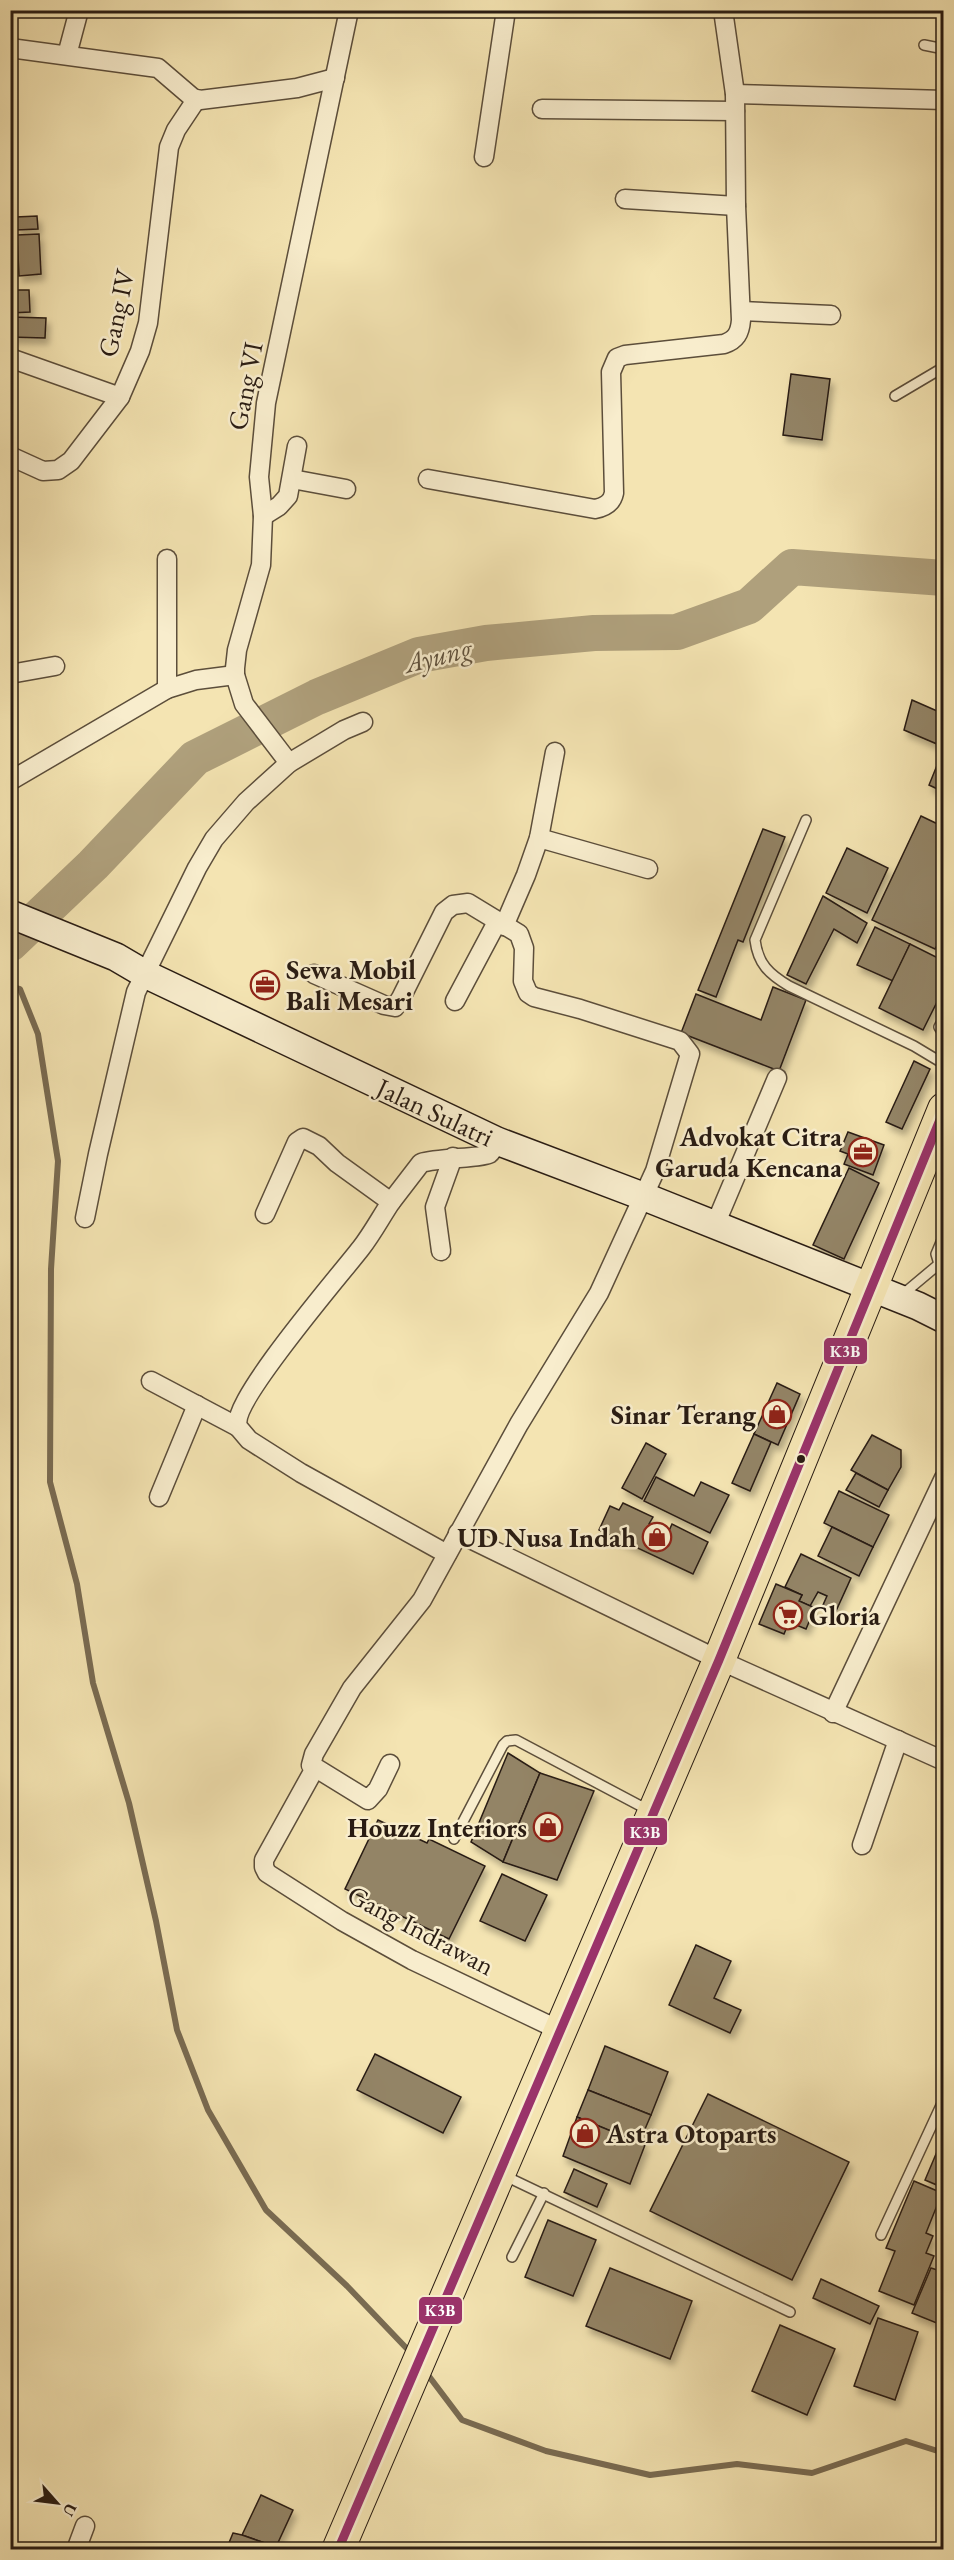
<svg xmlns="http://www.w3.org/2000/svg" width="954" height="2560" font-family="'EB Garamond',serif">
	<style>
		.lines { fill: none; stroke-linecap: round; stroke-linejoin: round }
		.stream { stroke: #796b52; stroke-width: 6 }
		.river { stroke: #afa07c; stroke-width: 36 }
		.building { fill: #938466; stroke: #291c13; stroke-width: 1.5; filter: url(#shadow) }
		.service-casing { stroke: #5c4e3b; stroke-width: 12 }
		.minor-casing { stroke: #5c4e3b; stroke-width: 21 }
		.secondary-casing { stroke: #291c13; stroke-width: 30 }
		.trunk-casing { stroke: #291c13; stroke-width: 34 }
		.service { stroke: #f8edcd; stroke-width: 9 }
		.minor { stroke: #f8edcd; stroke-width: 18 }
		.secondary { stroke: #f8edcd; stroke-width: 27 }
		.trunk { stroke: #f4e4b2; stroke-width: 32 }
		.bus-1-casing { stroke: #f8edcd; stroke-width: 14 }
		.bus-1 { stroke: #9a336a; stroke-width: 9 }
		.bus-dot { fill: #291c13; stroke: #f8edcd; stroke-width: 2 }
		.labels { text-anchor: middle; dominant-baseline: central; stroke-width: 5; stroke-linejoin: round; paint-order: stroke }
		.street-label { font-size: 27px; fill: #291c13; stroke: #f8edcd }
		.poi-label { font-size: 27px; font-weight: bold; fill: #291c13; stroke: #f8edcd; text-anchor: end }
		.water-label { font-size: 28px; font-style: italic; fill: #5f513d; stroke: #f8edcd }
		.line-badge { stroke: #f8edcd; stroke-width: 2 }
		.badge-label { font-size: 16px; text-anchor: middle; font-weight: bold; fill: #fff }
	</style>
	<defs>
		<filter id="shadow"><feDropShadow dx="3.5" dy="6" stdDeviation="3" flood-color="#0004"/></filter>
	</defs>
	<rect width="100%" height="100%" fill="#f4e4b2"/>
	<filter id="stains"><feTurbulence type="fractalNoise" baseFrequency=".00333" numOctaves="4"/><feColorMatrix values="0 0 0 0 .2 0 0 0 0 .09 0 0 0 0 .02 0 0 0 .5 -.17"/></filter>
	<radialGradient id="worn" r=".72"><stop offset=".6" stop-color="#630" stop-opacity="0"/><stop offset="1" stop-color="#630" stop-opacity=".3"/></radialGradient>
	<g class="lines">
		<g class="stream">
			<path d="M 10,986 L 20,989 L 38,1034 L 58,1161 L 51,1269 L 50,1482 L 77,1584 L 93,1683 L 129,1803 L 156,1921 L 177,2030 L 208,2110 L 266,2210 L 347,2286 L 411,2353"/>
			<path d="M 425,2371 L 462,2420 L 546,2451 L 650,2475 L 737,2464 L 812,2473 L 906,2441 L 944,2453"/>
		</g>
		<path class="river" d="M 10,944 L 93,865 L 195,758 L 317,697 L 419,655 L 486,643 L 594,633 L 677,632 L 749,606 L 792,567 L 944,578"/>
	</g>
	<g class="building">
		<path d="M 37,216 L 38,229 L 16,230 L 16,217 Z"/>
		<path d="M 39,234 L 41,274 L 19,276 L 17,235 Z"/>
		<path d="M 10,290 L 29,290 L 30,312 L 10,313 Z"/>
		<path d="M 10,317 L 46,318 L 45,338 L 10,337 Z"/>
		<path d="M 791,374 L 830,379 L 822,440 L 783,435 Z"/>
		<path d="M 912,700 L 944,714 L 944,747 L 904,730 Z"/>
		<path d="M 942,753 L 944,754 L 944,792 L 929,785 Z"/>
		<path d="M 921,816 L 944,827 L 944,932 L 935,949 L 872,920 Z"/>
		<path d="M 763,829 L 785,837 L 743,942 L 738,940 L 716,997 L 698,990 Z"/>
		<path d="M 847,848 L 888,868 L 867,913 L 826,893 Z"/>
		<path d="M 823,896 L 867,923 L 857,943 L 834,929 L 806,984 L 787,975 Z"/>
		<path d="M 875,927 L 910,944 L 893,981 L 857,965 Z"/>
		<path d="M 910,944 L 944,961 L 944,988 L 923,1030 L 879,1008 Z"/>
		<path d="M 773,987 L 806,1000 L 779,1071 L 681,1033 L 696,994 L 761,1020 Z"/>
		<path d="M 914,1061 L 930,1069 L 902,1129 L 886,1122 Z"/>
		<path d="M 848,1132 L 884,1145 L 873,1175 L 844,1164 L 848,1154 L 840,1151 Z"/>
		<path d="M 849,1168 L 879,1183 L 844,1259 L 813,1245 Z"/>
		<path d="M 777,1383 L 800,1394 L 778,1445 L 754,1434 Z"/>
		<path d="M 754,1434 L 771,1442 L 750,1491 L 732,1483 Z"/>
		<path d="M 872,1435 L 901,1450 L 901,1467 L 888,1490 L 851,1470 Z"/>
		<path d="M 646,1443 L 666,1454 L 642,1499 L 622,1488 Z"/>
		<path d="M 856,1473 L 888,1490 L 879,1507 L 846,1490 Z"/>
		<path d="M 656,1477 L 694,1496 L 701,1482 L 729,1495 L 710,1533 L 644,1501 Z"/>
		<path d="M 839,1491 L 889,1515 L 873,1547 L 824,1523 Z"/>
		<path d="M 623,1503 L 653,1517 L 649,1524 L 668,1533 L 672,1524 L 708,1542 L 693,1574 L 599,1530 L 610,1506 L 619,1510 Z"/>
		<path d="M 832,1527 L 873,1547 L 859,1576 L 818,1556 Z"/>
		<path d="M 801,1554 L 851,1578 L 836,1611 L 823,1605 L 827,1596 L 818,1592 L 810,1606 L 799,1601 L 802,1595 L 785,1587 Z"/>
		<path d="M 776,1584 L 802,1595 L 799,1601 L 815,1608 L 806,1629 L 789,1622 L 784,1634 L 759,1624 Z"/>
		<path d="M 508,1753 L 540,1773 L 503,1862 L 471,1842 Z"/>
		<path d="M 540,1773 L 594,1791 L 557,1880 L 503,1862 Z"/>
		<path d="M 378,1820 L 427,1843 L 429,1839 L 485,1866 L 449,1939 L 345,1889 Z"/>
		<path d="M 502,1874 L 547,1895 L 525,1941 L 480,1921 Z"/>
		<path d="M 696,1945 L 731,1961 L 714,1998 L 741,2010 L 730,2033 L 669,2005 Z"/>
		<path d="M 605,2046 L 668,2072 L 651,2115 L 588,2090 Z"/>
		<path d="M 375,2054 L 461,2097 L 443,2133 L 357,2090 Z"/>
		<path d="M 588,2090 L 651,2115 L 639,2143 L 577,2117 Z"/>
		<path d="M 708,2094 L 849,2162 L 792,2280 L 650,2211 Z"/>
		<path d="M 577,2117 L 645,2145 L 630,2184 L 563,2156 Z"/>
		<path d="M 944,2135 L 944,2188 L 925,2180 Z"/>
		<path d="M 574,2169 L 607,2184 L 597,2207 L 564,2192 Z"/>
		<path d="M 914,2181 L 942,2193 L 926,2233 L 933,2236 L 926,2253 L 934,2256 L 914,2305 L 879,2291 L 895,2251 L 886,2248 Z"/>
		<path d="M 548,2220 L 596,2240 L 573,2296 L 525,2277 Z"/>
		<path d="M 610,2268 L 692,2301 L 670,2359 L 586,2326 Z"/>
		<path d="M 931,2268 L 944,2272 L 944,2326 L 912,2313 Z"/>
		<path d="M 821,2279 L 879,2306 L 870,2324 L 813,2298 Z"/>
		<path d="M 878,2318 L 918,2332 L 895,2400 L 854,2386 Z"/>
		<path d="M 780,2325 L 835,2349 L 807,2415 L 752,2391 Z"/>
		<path d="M 261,2495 L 293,2510 L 276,2547 L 242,2535 Z"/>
		<path d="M 233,2533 L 242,2535 L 276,2547 L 275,2550 L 226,2550 Z"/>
	</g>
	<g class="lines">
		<g class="service-casing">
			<g id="service">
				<path d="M 924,45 L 944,49"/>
				<path d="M 895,396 L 944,367"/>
				<path d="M 806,820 L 755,940 C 758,964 769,974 789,986 L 914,1046 L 944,1064"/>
				<path d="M 944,1018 L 939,1027 L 944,1035"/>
				<path d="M 944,1235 L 936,1254 L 939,1264 L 944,1268"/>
				<path d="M 902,1295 L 939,1264"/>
				<path d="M 454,1839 L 503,1745 L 507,1741 L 516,1740 L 650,1811"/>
				<path d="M 503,2175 L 790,2312"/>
				<path d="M 881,2235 L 944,2099"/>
				<path d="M 512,2257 L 544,2193"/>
			</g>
		</g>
		<g class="minor-casing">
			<g id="minor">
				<path d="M 10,48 L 158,68 L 193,98 L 200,100 L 297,88 L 335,78"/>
				<path d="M 67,55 L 79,10"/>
				<path d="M 735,94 L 944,100"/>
				<path d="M 542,109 L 735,111"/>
				<path d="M 484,157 L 506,10"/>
				<path d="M 625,199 L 736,206"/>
				<path d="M 741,311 L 831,315"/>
				<path d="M 10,358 L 120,397"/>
				<path d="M 10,456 L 43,471 L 58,470 L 71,461 L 120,397 L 140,351 L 148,323 L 169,147 L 176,130 L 196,100"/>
				<path d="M 292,479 L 346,489"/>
				<path d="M 428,479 L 595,509 C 605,507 612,503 614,493 L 611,372 L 617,358 L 625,355 L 724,344 C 736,340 740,333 741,320 L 736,206 L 735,94 L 723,10"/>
				<path d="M 263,516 L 279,506 L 288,496 L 297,446"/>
				<path d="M 10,674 L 55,666"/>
				<path d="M 167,689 L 167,559"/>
				<path d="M 289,763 L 244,704 L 235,675 L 235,668 L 237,650 L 261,565 L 263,516 L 259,477 L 266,403 L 349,10"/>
				<path d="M 10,781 L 167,689 L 196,680 L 235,675"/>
				<path d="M 539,838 L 648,869"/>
				<path d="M 504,926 L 526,875 L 539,838 L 555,752"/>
				<path d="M 314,974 L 384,1005 L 395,1007 L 401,998 L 444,912 L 453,905 L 468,903 L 519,934 L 524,948 L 523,981 L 528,993 L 534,997 L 580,1009 L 680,1041 L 690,1054 L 655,1171 L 599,1293 L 519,1424 L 422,1600 L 352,1688 L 314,1754 L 311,1765 L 368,1800 L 378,1789 L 390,1764"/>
				<path d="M 455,1001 L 497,922"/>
				<path d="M 391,1202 L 421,1163 C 437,1158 482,1158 489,1154 C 493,1151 495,1146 497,1141"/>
				<path d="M 265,1214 L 297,1142 L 303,1138 L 319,1146 L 337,1163 L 391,1202 C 381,1217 372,1234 361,1248 C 341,1274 230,1402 238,1427 L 249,1440 L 301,1473 L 447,1554"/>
				<path d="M 85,1218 L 98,1154 L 136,992 L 197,868 L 214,839 L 246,802 L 289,763 L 344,730 L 363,722"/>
				<path d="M 715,1225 L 777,1078"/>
				<path d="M 441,1251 L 435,1207 L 453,1157"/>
				<path d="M 151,1381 L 238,1427"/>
				<path d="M 159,1497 L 197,1405"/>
				<path d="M 458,1533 L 719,1660 L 944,1761"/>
				<path d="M 833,1713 L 944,1478"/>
				<path d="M 315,1768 L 264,1860 L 264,1867 L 267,1873 L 342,1921 L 412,1960 L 559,2030"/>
				<path d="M 862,1845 L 898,1740"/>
				<path d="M 76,2550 L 85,2526"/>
			</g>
		</g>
		<g class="secondary-casing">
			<path id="secondary" d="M 10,914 L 116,957 L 145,974 L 497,1141 L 645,1197 L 918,1306 L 944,1319"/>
		</g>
		<g class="trunk-casing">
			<path id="trunk" d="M 338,2550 L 719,1660 L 944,1109"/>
		</g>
		<use href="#service" class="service"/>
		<use href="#minor" class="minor"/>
		<use href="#secondary" class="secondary"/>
		<use href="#trunk" class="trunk"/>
		<g class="bus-1-casing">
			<path id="bus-1" d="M 338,2550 L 719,1660 L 944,1110"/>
		</g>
		<use href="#bus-1" class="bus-1"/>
	</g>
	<defs>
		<g id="office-ring" transform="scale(1.5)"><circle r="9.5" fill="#f8edcd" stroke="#8f2418" stroke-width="1.5"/><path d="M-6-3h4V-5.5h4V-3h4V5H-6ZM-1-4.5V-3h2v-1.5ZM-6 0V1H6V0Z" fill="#8f2418"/></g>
		<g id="shop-ring" transform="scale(1.5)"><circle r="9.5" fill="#f8edcd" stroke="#8f2418" stroke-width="1.5"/><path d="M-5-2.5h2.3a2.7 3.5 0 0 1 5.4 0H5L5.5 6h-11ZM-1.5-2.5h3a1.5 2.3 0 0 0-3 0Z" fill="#8f2418"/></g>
		<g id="supermarket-ring" transform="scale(1.5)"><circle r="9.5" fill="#f8edcd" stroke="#8f2418" stroke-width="1.5"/><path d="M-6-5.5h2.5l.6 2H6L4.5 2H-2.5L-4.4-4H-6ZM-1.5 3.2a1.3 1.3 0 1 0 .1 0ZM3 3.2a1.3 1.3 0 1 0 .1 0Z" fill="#8f2418"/></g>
	</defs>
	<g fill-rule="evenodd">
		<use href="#office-ring" x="265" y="985"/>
		<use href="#office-ring" x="863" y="1152"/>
		<use href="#shop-ring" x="777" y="1414"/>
		<use href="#shop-ring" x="657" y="1537"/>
		<use href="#supermarket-ring" x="788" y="1615"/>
		<use href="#shop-ring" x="548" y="1827"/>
		<use href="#shop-ring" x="585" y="2133"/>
	</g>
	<circle class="bus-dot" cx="801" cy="1459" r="5"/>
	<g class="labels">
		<g class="street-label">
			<text transform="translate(116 313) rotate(-78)">Gang IV</text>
			<text transform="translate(245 386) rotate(-79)">Gang VI</text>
			<text transform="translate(435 1112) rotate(25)">Jalan Sulatri</text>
			<text transform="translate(421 1930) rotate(28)">Gang Indrawan</text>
		</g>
		<g class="poi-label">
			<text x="286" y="969" text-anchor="start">Sewa Mobil<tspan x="286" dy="31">Bali Mesari</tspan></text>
			<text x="842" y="1136">Advokat Citra<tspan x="842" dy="31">Garuda Kencana</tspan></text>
			<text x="756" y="1414">Sinar Terang</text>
			<text x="636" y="1537">UD Nusa Indah</text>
			<text x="809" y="1615" text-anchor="start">Gloria</text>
			<text x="527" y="1827">Houzz Interiors</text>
			<text x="606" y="2133" text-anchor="start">Astra Otoparts</text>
		</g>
		<g class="water-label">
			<text transform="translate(438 655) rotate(-14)">Ayung</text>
		</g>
	</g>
	<g class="line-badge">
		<rect x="823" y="1337" width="45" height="28" rx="6" fill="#9a336a"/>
		<rect x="623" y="1817" width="45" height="29" rx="6" fill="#9a336a"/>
		<rect x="418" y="2296" width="45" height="29" rx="6" fill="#9a336a"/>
	</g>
	<g class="badge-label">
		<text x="845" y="1357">K3B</text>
		<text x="645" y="1838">K3B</text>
		<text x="440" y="2316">K3B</text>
	</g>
	<rect width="954" height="2560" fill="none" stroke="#f4e4b2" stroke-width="36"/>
	<rect x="12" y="12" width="930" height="2536" fill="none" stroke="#291c13" stroke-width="3"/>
	<rect x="18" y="18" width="918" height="2524" fill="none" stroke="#291c13" stroke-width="1.5"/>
	<g transform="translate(57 2503) rotate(118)" stroke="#f8edcd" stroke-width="4.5" paint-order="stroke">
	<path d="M0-4.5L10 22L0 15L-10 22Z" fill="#291c13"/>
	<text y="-9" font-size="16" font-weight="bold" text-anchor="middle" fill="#291c13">U</text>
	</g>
	<rect width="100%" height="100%" filter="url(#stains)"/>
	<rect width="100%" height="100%" fill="url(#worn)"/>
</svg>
